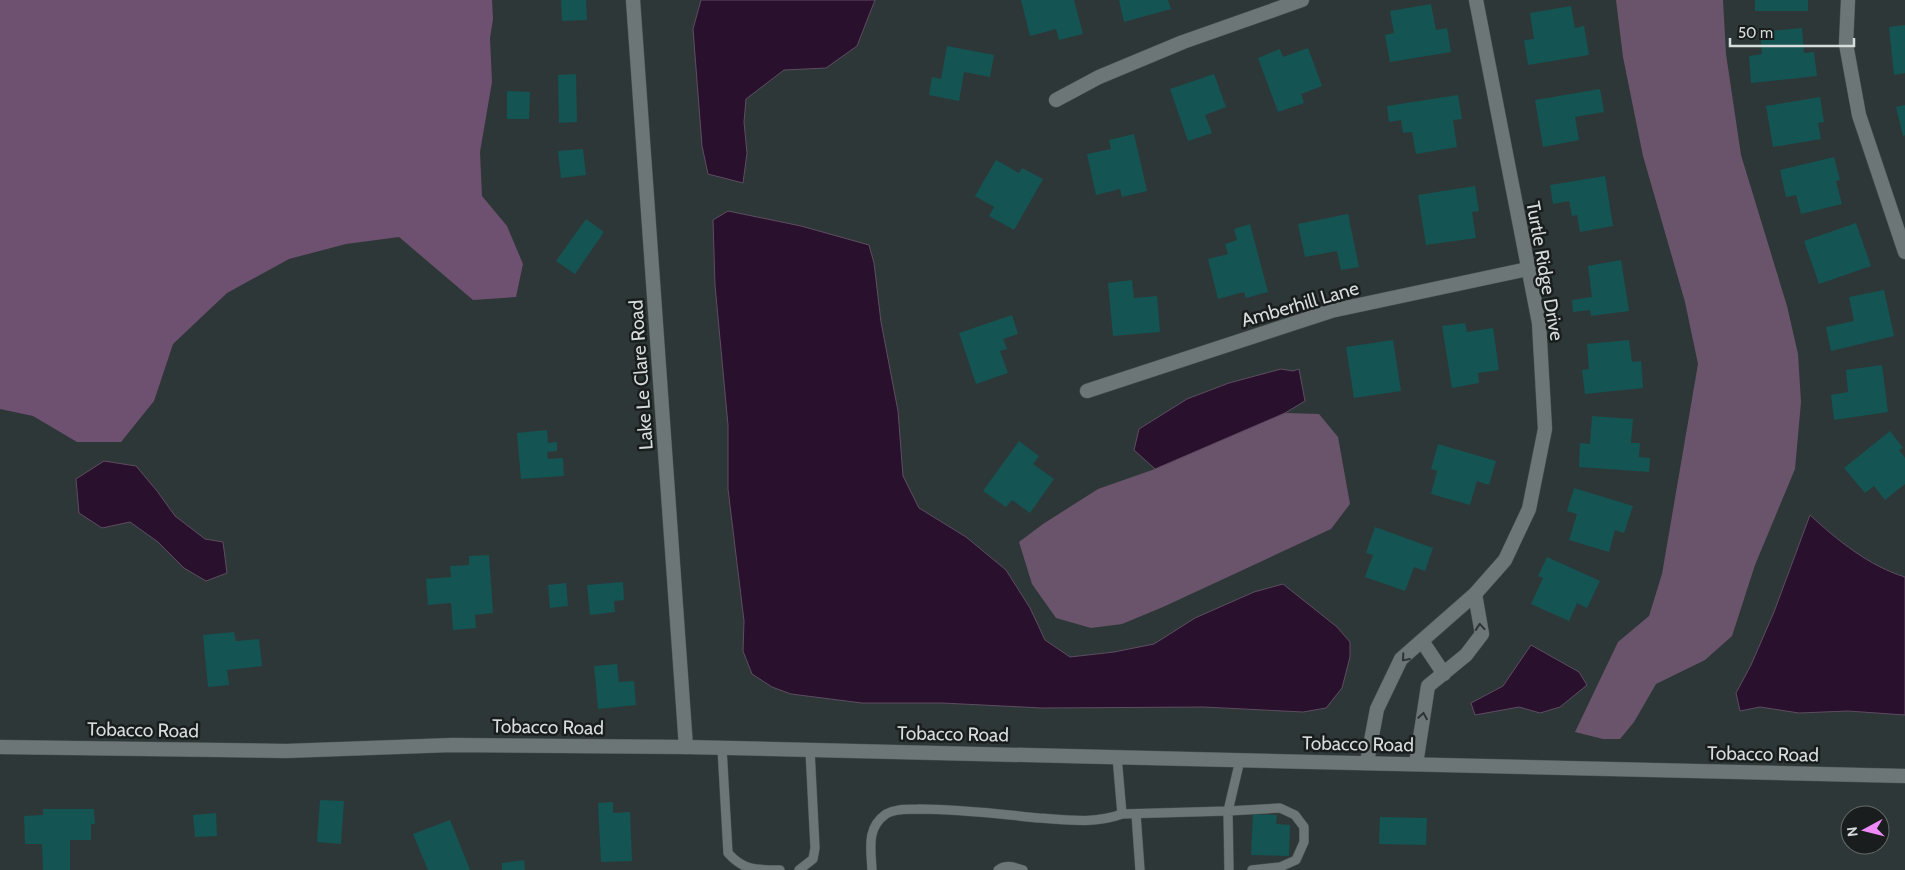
<svg xmlns="http://www.w3.org/2000/svg" width="1905" height="870" font-family="Cabin,sans-serif">
	<style>
		.green { fill: #6a546b }
		.forest { fill: #6e5070 }
		.water { fill: #29102c; stroke: #5d4d61 }
		.building { fill: #145453 }
		.lines { fill: none; stroke-linecap: round; stroke-linejoin: round }
		.service-casing { stroke: #4c5353; stroke-width: 10 }
		.minor-casing { stroke: #4c5353; stroke-width: 15 }
		.tertiary-casing { stroke: #4c5353; stroke-width: 15 }
		.service { stroke: #6c7676; stroke-width: 9 }
		.minor { stroke: #6c7676; stroke-width: 14 }
		.tertiary { stroke: #6c7676; stroke-width: 14 }
		.oneway { stroke: #2e3333 }
		.labels { text-anchor: middle; dominant-baseline: central; stroke-width: 5; stroke-linejoin: round; paint-order: stroke }
		.street-label { font-size: 19px; fill: #d6dcdc; stroke: #191d1d }
	</style>
	<rect width="100%" height="100%" fill="#2e3737"/>
	<g class="green">
		<path d="M 1616,0 L 1723,0 L 1726,54 L 1741,155 L 1787,306 L 1798,354 L 1801,402 L 1795,469 L 1755,565 L 1732,636 L 1705,660 L 1656,684 L 1634,722 L 1620,739 L 1603,739 L 1575,732 L 1618,642 L 1649,616 L 1662,574 L 1698,364 L 1685,302 L 1643,156 L 1623,57 Z"/>
		<path d="M 1285,413 L 1319,414 L 1338,437 L 1350,504 L 1331,529 L 1163,607 L 1122,624 L 1091,628 L 1056,618 L 1032,584 L 1019,542 L 1043,524 L 1098,489 L 1155,469 Z"/>
	</g>
	<path class="forest" d="M 0,0 L 492,0 L 493,19 L 490,38 L 492,82 L 480,152 L 482,196 L 507,226 L 523,264 L 516,297 L 473,300 L 399,237 L 346,244 L 289,259 L 227,293 L 173,344 L 154,401 L 121,442 L 77,442 L 33,416 L 0,409 Z"/>
	<g class="water">
		<path d="M 701,0 L 875,0 L 857,46 L 826,68 L 784,70 L 746,99 L 744,122 L 747,153 L 743,183 L 708,174 L 702,146 L 693,29 Z"/>
		<path d="M 728,211 L 801,226 L 869,245 L 874,263 L 881,322 L 898,411 L 903,476 L 919,508 L 966,537 L 1006,570 L 1030,608 L 1045,640 L 1070,657 L 1114,652 L 1154,644 L 1195,618 L 1254,592 L 1283,584 L 1337,627 L 1350,642 L 1350,657 L 1342,688 L 1326,708 L 1303,712 L 1204,707 L 1042,708 L 942,703 L 862,703 L 791,694 L 772,687 L 752,674 L 743,651 L 744,621 L 728,489 L 728,425 L 715,285 L 713,220 Z"/>
		<path d="M 1281,369 L 1293,371 L 1299,369 L 1305,401 L 1285,413 L 1155,469 L 1134,450 L 1139,429 L 1187,399 L 1229,383 Z"/>
		<path d="M 104,461 L 136,466 L 157,491 L 175,516 L 205,539 L 223,542 L 227,573 L 206,581 L 184,568 L 158,542 L 130,522 L 102,528 L 79,513 L 76,479 Z"/>
		<path d="M 1810,515 C 1837,540 1869,566 1905,577 L 1905,715 L 1848,711 L 1799,713 L 1760,707 L 1740,711 L 1736,693 L 1751,665 L 1774,612 Z"/>
		<path d="M 1531,645 L 1579,672 L 1587,685 L 1560,707 L 1540,713 L 1519,707 L 1475,715 L 1471,703 L 1503,686 Z"/>
	</g>
	<g class="building">
		<path d="M 561,0 L 586,0 L 587,20 L 562,21 Z"/>
		<path d="M 1021,0 L 1074,0 L 1083,34 L 1059,40 L 1056,29 L 1030,36 Z"/>
		<path d="M 1119,0 L 1168,0 L 1171,9 L 1124,22 Z"/>
		<rect x="1755" y="0" width="53" height="11"/>
		<path d="M 1431,4 L 1436,30 L 1447,28 L 1451,52 L 1390,62 L 1385,35 L 1394,33 L 1390,11 Z"/>
		<path d="M 1571,6 L 1575,28 L 1584,26 L 1589,55 L 1528,65 L 1524,40 L 1534,39 L 1530,13 Z"/>
		<path d="M 1905,25 L 1905,73 L 1894,75 L 1889,27 Z"/>
		<path d="M 1802,28 L 1804,53 L 1814,52 L 1817,76 L 1751,83 L 1749,56 L 1762,54 L 1760,32 Z"/>
		<path d="M 947,46 L 994,55 L 990,77 L 964,72 L 959,101 L 929,95 L 932,77 L 941,79 Z"/>
		<path d="M 1308,48 L 1322,86 L 1301,94 L 1304,103 L 1278,112 L 1258,58 L 1280,49 L 1283,57 Z"/>
		<path d="M 576,74 L 577,122 L 559,123 L 558,75 Z"/>
		<path d="M 1214,74 L 1226,107 L 1205,115 L 1212,133 L 1188,141 L 1170,89 Z"/>
		<path d="M 1600,89 L 1604,112 L 1575,117 L 1579,140 L 1543,147 L 1535,100 Z"/>
		<path d="M 507,91 L 530,92 L 529,119 L 507,119 Z"/>
		<path d="M 1458,95 L 1462,119 L 1453,120 L 1457,147 L 1416,154 L 1412,132 L 1403,133 L 1401,120 L 1389,122 L 1387,106 Z"/>
		<path d="M 1820,97 L 1824,122 L 1818,123 L 1821,139 L 1773,147 L 1766,106 Z"/>
		<path d="M 1905,105 L 1905,135 L 1903,136 L 1896,107 Z"/>
		<path d="M 1134,134 L 1147,191 L 1122,197 L 1120,189 L 1096,195 L 1087,154 L 1111,149 L 1109,140 Z"/>
		<path d="M 583,149 L 586,175 L 561,178 L 558,151 Z"/>
		<path d="M 1834,157 L 1840,180 L 1836,181 L 1842,204 L 1801,214 L 1796,195 L 1786,197 L 1780,170 Z"/>
		<path d="M 996,160 L 1019,173 L 1022,168 L 1043,179 L 1014,230 L 989,216 L 994,207 L 975,196 Z"/>
		<path d="M 1605,176 L 1613,226 L 1580,232 L 1577,215 L 1572,216 L 1569,201 L 1553,204 L 1550,185 Z"/>
		<path d="M 1475,186 L 1479,211 L 1472,212 L 1476,238 L 1426,245 L 1418,195 Z"/>
		<path d="M 1348,214 L 1359,267 L 1341,270 L 1337,251 L 1305,257 L 1298,224 Z"/>
		<path d="M 586,219 L 604,232 L 575,274 L 556,261 Z"/>
		<path d="M 1856,223 L 1871,266 L 1819,284 L 1804,241 Z"/>
		<path d="M 1250,224 L 1268,292 L 1246,298 L 1244,292 L 1218,299 L 1208,259 L 1228,254 L 1225,244 L 1237,240 L 1234,229 Z"/>
		<path d="M 1621,260 L 1629,311 L 1591,316 L 1590,310 L 1573,312 L 1572,300 L 1592,297 L 1588,266 Z"/>
		<path d="M 1132,280 L 1134,298 L 1157,296 L 1160,332 L 1113,336 L 1108,283 Z"/>
		<path d="M 1884,290 L 1894,336 L 1831,351 L 1826,327 L 1854,321 L 1849,297 Z"/>
		<path d="M 1012,315 L 1018,334 L 1003,339 L 1007,349 L 1000,351 L 1008,373 L 976,384 L 959,333 Z"/>
		<path d="M 1465,323 L 1467,332 L 1493,328 L 1499,370 L 1478,373 L 1479,383 L 1452,388 L 1442,326 Z"/>
		<path d="M 1393,340 L 1401,391 L 1354,398 L 1346,347 Z"/>
		<path d="M 1629,340 L 1632,362 L 1641,361 L 1643,388 L 1585,394 L 1582,370 L 1589,369 L 1587,344 Z"/>
		<path d="M 1882,365 L 1888,412 L 1834,420 L 1831,395 L 1848,392 L 1846,370 Z"/>
		<path d="M 1592,416 L 1633,419 L 1631,443 L 1640,443 L 1639,457 L 1650,458 L 1649,472 L 1579,467 L 1580,443 L 1590,444 Z"/>
		<path d="M 547,430 L 548,443 L 557,442 L 557,451 L 547,452 L 548,459 L 563,458 L 564,476 L 521,479 L 517,433 Z"/>
		<path d="M 1890,431 L 1903,448 L 1899,450 L 1905,458 L 1905,484 L 1885,500 L 1874,486 L 1865,493 L 1844,468 Z"/>
		<path d="M 1019,441 L 1039,456 L 1033,464 L 1054,479 L 1030,513 L 1012,500 L 1006,507 L 983,491 Z"/>
		<path d="M 1438,444 L 1496,461 L 1489,485 L 1477,481 L 1470,505 L 1431,494 L 1437,471 L 1431,469 Z"/>
		<path d="M 1574,488 L 1633,506 L 1624,533 L 1615,530 L 1609,552 L 1569,540 L 1577,514 L 1567,511 Z"/>
		<path d="M 1375,527 L 1433,548 L 1425,571 L 1414,567 L 1405,591 L 1365,577 L 1373,555 L 1366,553 Z"/>
		<path d="M 489,555 L 493,613 L 475,615 L 476,628 L 453,630 L 451,603 L 428,605 L 426,579 L 451,577 L 450,566 L 469,565 L 469,556 Z"/>
		<path d="M 1547,557 L 1600,581 L 1587,608 L 1577,603 L 1569,621 L 1531,604 L 1543,578 L 1538,576 Z"/>
		<path d="M 623,582 L 624,600 L 614,601 L 615,612 L 590,615 L 587,585 Z"/>
		<path d="M 566,583 L 568,606 L 550,608 L 548,585 Z"/>
		<path d="M 234,632 L 236,641 L 259,639 L 262,666 L 227,670 L 229,685 L 208,687 L 203,635 Z"/>
		<path d="M 617,664 L 619,682 L 634,681 L 636,705 L 598,709 L 594,666 Z"/>
		<path d="M 320,800 L 344,801 L 341,844 L 317,842 Z"/>
		<path d="M 613,802 L 613,813 L 630,812 L 632,861 L 601,862 L 598,803 Z"/>
		<path d="M 43,809 L 94,809 L 95,824 L 91,824 L 91,840 L 70,840 L 70,870 L 43,870 L 42,844 L 25,844 L 24,816 L 43,815 Z"/>
		<path d="M 216,813 L 217,836 L 195,837 L 193,815 Z"/>
		<path d="M 1253,814 L 1277,815 L 1276,824 L 1290,825 L 1289,856 L 1251,855 Z"/>
		<path d="M 1380,817 L 1427,818 L 1426,845 L 1379,844 Z"/>
		<path d="M 450,820 L 470,870 L 428,870 L 413,834 Z"/>
		<path d="M 524,860 L 525,870 L 502,870 L 502,863 Z"/>
	</g>
	<g class="lines">
		<g class="service-casing">
			<g id="service">
				<path d="M 722,748 L 728,853 C 743,870 755,870 780,870"/>
				<path d="M 1117,757 L 1122,814 L 1228,811 L 1240,760"/>
				<path d="M 1136,814 L 1140,870"/>
				<path d="M 799,870 L 813,859 L 815,848 L 810,750"/>
				<path d="M 872,870 C 871,849 866,828 886,814 C 896,808 909,810 920,809 C 959,809 999,814 1039,818 C 1067,820 1095,824 1122,814"/>
				<path d="M 998,870 C 1006,864 1014,867 1023,870"/>
				<path d="M 1229,870 L 1228,811 L 1280,808 L 1295,815 L 1304,827 L 1304,842 L 1296,860 L 1280,867 L 1252,870"/>
			</g>
		</g>
		<g class="minor-casing">
			<g id="minor">
				<path d="M 633,0 L 686,747"/>
				<path d="M 1848,0 L 1846,44 L 1859,115 L 1905,252"/>
				<path d="M 1056,100 L 1099,77 L 1183,42 L 1302,0"/>
				<path d="M 1087,391 L 1331,311 L 1528,269"/>
				<path d="M 1422,641 L 1444,674"/>
				<path d="M 1367,762 L 1377,709 L 1401,659 L 1475,594 L 1505,560 L 1529,509 L 1545,429 L 1539,323 L 1476,0"/>
				<path d="M 1416,764 L 1428,686 L 1466,655 L 1482,634 L 1475,594"/>
			</g>
		</g>
		<g class="tertiary-casing">
			<path id="tertiary" d="M 0,747 L 286,751 L 452,745 L 686,747 L 1905,776"/>
		</g>
		<use href="#service" class="service"/>
		<use href="#minor" class="minor"/>
		<use href="#tertiary" class="tertiary"/>
	</g>
	<defs><path id="oneway-chevron" d="M-2-3.5L2.5 0L-2 3.5" fill="none" stroke-width="1.6" stroke-linecap="round" stroke-linejoin="round" transform="scale(1.25)"/></defs>
	<g class="oneway">
		<use href="#oneway-chevron" transform="translate(1480 627) rotate(-95)"/>
		<use href="#oneway-chevron" transform="translate(1405 658) rotate(131)"/>
		<use href="#oneway-chevron" transform="translate(1423 716) rotate(-81)"/>
	</g>
	<g class="labels">
		<g class="street-label">
			<text transform="translate(1545 271) rotate(80)">Turtle Ridge Drive</text>
			<text transform="translate(1300 304) rotate(-16)">Amberhill Lane</text>
			<text transform="translate(641 375) rotate(-94)">Lake Le Clare Road</text>
			<text transform="translate(548 727) rotate(1)">Tobacco Road</text>
			<text transform="translate(143 730) rotate(1)">Tobacco Road</text>
			<text transform="translate(953 734) rotate(1)">Tobacco Road</text>
			<text transform="translate(1358 744) rotate(1)">Tobacco Road</text>
			<text transform="translate(1763 754) rotate(1)">Tobacco Road</text>
		</g>
	</g>
	<g transform="translate(1865 830) rotate(263)"><circle r="24" fill="#191d1d" stroke="#656969"/>
	<path d="M0-4L9 19L0 12L-9 19Z" fill="#ef8bf7"/>
	<text y="-8" font-size="14" font-weight="bold" text-anchor="middle" fill="#d6dcdc">N</text>
	</g>
	<path d="M1730 38v8h124v-8" fill="none" stroke="#d6dcdc" stroke-width="2.5"/>
	<text x="1738" y="38" font-size="15" fill="#d6dcdc" stroke="#191d1d" stroke-width="4" paint-order="stroke">50 m</text>
</svg>
